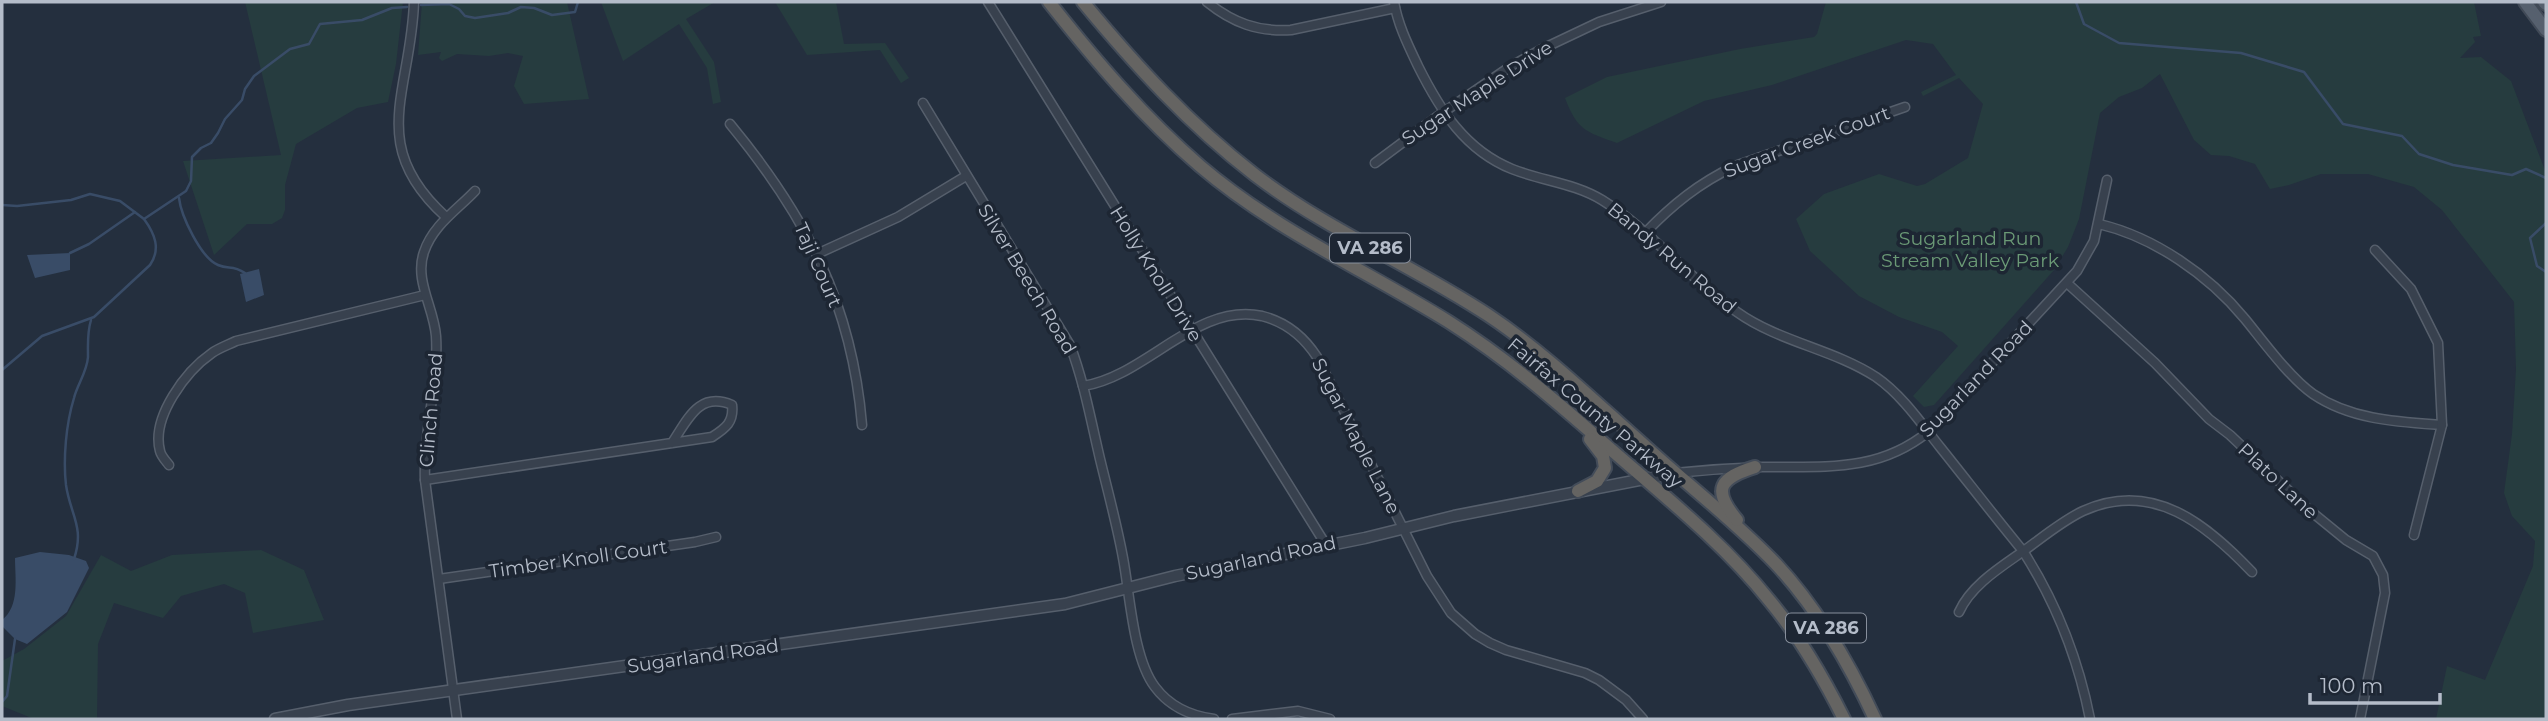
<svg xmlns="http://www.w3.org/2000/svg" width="2548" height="721" font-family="Montserrat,sans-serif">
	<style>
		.green { fill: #263c3f }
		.water { fill: #394c67 }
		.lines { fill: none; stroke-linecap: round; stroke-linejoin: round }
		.stream { stroke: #394c67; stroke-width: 2.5 }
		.minor-casing { stroke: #565f6c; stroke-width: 11 }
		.tertiary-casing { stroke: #565f6c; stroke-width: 13 }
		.primary-casing { stroke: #414a57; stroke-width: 16 }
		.trunk-casing { stroke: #434c59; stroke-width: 16 }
		.minor { stroke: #38414e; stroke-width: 8 }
		.tertiary { stroke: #38414e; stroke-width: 10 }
		.primary { stroke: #56606e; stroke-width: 12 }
		.trunk { stroke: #656462; stroke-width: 12 }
		.labels { text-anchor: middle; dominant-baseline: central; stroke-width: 7; stroke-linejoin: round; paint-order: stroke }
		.shield { fill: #1d2633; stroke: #878f9c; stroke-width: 2 }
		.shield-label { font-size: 18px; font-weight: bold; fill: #b4bcc9 }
		.street-label { font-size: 19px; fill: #b4bcc9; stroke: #1d2633 }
		.park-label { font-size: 19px; fill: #6b9a76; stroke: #1d2633 }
	</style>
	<rect width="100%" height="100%" fill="#242f3e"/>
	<g class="green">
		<path d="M 245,2 L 403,2 L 396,64 L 388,102 L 357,108 L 296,144 L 285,185 L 285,210 L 282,218 L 272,224 L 247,224 L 214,255 L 183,161 L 281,155 Z"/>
		<path d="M 422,2 L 567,2 L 589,99 L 524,104 L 514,86 L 523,56 L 508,53 L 489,56 L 457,54 L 442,61 L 439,58 L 441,52 L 418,55 Z"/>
		<path d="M 601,2 L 715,2 L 686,19 L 714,62 L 721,102 L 713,104 L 707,68 L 679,24 L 623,61 Z"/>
		<path d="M 775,2 L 836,2 L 844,44 L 885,43 L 909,78 L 901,83 L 880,50 L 807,55 Z"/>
		<path d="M 1826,2 L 2474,2 L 2481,36 L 2473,37 L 2475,42 L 2460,58 L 2481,57 L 2511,81 L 2546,173 L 2546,719 L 2436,719 L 2447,666 L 2485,680 L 2533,566 L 2535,541 L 2512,516 L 2504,493 L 2512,434 L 2516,369 L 2514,302 L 2442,210 L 2414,187 L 2368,174 L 2321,174 L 2289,185 L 2270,189 L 2255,164 L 2229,156 L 2211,155 L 2194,140 L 2160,74 L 2142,88 L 2119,97 L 2100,113 L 2079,219 L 2068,247 L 2054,270 L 1934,405 L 1924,407 L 1913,396 L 1958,346 L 1942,332 L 1899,317 L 1859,296 L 1810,251 L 1796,219 L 1824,194 L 1879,174 L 1917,186 L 1925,184 L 1968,158 L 1983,104 L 1959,78 L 1923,96 L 1921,92 L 1956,75 L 1933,44 L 1906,40 L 1772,85 L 1704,101 L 1617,143 C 1586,132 1577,130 1565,98 L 1607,77 L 1740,49 L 1814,37 L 1817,34 Z"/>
		<path d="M 261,550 L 304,570 L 324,620 L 253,633 L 245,593 L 224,584 L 181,596 L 163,618 L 114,603 L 98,644 L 97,719 L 34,719 L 2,706 L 2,661 L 24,649 L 66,616 L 101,555 L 131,571 L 172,555 Z"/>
	</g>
	<g class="water">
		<path d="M 70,253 L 70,270 L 35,278 L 27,255 Z"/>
		<path d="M 259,269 L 264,295 L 246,302 L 240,274 Z"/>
		<path d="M 40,552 L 69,555 L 86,561 L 89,568 L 67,612 L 27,644 L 15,639 L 2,626 L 2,620 C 20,606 15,578 15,558 Z"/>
	</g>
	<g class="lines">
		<g class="stream">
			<path d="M 2076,2 L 2084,24 L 2119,43 L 2241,53 L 2304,72 L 2343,124 L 2402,136 L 2419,154 L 2453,165 L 2512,175 L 2526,169 L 2546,178"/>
			<path d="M 421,5 L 449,4 L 459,9 L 465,16 L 475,18 L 508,13 L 521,7 L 534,8 L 552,15 L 575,12 L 578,2"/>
			<path d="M 179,198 C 181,216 201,258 218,265 C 229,270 232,264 245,273"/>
			<path d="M 2,205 L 17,206 L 71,200 L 90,194 L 120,201 L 144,219"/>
			<path d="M 2546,223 L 2530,238 L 2537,266 L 2546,272"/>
			<path d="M 70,253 L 89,244 L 135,212"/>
			<path d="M 2,370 L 42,336 L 94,317 L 150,265 C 161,249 155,234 144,219 L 186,191 L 191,181 L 192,157 L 201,148 L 211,143 L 218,133 L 225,119 L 242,100 L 245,89 L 254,76 L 290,49 L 309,44 L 320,24 L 362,20 L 392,8 L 407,7"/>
			<path d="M 74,559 C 85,527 70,514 66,485 C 63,459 66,424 74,398 C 77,385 87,372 88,357 C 88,344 87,333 91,320"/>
			<path d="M 2,702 L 7,696 L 15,639"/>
		</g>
		<g class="minor-casing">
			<g id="minor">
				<path d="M 414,2 C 411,92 366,145 446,217"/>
				<path d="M 988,2 L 1326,545"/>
				<path d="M 1207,2 C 1233,23 1258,32 1291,30 L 1395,8"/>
				<path d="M 1394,2 C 1398,25 1408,45 1418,66 C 1440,110 1465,150 1512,169 C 1542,181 1574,183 1602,200 C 1652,231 1689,279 1737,312 C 1779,342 1833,349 1876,377 C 1902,395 1921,423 1940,447 C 1968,482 1995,517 2023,551 C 2057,604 2078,658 2090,719"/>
				<path d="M 923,103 L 1070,345 C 1084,382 1091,421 1100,459 C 1108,492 1117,525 1123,558 C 1130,595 1133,658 1155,687 C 1170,707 1191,716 1214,719"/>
				<path d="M 730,124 C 806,216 852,304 862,425"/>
				<path d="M 1375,163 L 1438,116 L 1511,66 L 1542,49 L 1599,22 L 1661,2"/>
				<path d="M 2099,224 C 2154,237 2209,275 2245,319 C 2263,341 2290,378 2313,394 C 2351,420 2399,422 2442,425"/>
				<path d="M 1645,233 C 1672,205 1699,183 1735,166 L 1905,107"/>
				<path d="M 2375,250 L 2411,289 L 2438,343 L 2442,425 L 2414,535"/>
				<path d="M 817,254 L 898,217 L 966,176"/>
				<path d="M 2067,283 L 2155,363 L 2209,419 L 2230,435 L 2308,509 L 2346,540 L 2373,556 L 2383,575 L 2385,593 L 2360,719"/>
				<path d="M 1083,386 C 1147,376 1196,302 1262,316 C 1286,322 1304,337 1317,357 L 1427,576 L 1451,613 L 1475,634 L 1490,643 L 1506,650 L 1585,673 L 1599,680 L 1626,700 L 1643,719"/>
				<path d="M 169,465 C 166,461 161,456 160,451 C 151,417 186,371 212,353 C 219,348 228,345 236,341 L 425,295"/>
				<path d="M 1675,473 C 1704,470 1733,468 1762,467 C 1824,466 1877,473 1928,432 L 2077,271 L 2094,241 L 2107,180"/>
				<path d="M 425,480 L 712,437 C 726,428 734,422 732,405 C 699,391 688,419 672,443"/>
				<path d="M 439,579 L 695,542 L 716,537"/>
				<path d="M 1959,612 C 1971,585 2001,567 2025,550 C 2043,537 2062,521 2083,511 C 2153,479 2207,525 2252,572"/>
				<path d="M 457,719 L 425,480 C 423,432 439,383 436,336 C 434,308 414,280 424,252 C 433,225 457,210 475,191"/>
				<path d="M 1232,719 L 1298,711 L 1330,719"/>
			</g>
		</g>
		<g class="tertiary-casing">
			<path id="tertiary" d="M 275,719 L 348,705 L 1065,604 L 1175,576 L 1365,538 L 1454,516 L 1675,473"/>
		</g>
		<g class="primary-casing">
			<g id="primary">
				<path d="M 2525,2 L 2546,30"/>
				<path d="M 2544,2 L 2546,4"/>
			</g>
		</g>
		<g class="trunk-casing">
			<g id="trunk">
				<path d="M 1049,2 C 1095,60 1143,117 1200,166 C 1275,230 1365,270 1449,322 C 1512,362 1560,405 1615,453 C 1668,499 1725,545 1769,600 C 1799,636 1823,677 1844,719"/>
				<path d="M 1083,2 C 1135,65 1189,124 1255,175 C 1327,230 1412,265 1488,315 C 1545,353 1595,402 1646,447 C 1689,486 1736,522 1776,564 C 1818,609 1849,663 1875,719"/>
				<path d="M 1578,491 L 1597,481 L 1605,468 L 1603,456 L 1590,439"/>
				<path d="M 1737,520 C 1711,489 1720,478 1755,467"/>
			</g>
		</g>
		<use href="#minor" class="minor"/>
		<use href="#tertiary" class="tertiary"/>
		<use href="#primary" class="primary"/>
		<use href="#trunk" class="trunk"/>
	</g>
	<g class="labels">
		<g class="shield">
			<rect x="1330" y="233.5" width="80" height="29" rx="5"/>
			<rect x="1786" y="613.5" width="80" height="29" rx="5"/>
		</g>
		<g class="shield-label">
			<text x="1370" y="248">VA 286</text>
			<text x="1826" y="628">VA 286</text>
		</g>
		<g class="street-label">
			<text transform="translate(1477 93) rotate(-33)">Sugar Maple Drive</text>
			<text transform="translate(1807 142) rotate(-20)">Sugar Creek Court</text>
			<text transform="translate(1672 258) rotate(40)">Bandy Run Road</text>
			<text transform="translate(818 265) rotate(66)">Taji Court</text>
			<text transform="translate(1156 274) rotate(58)">Holly Knoll Drive</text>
			<text transform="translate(1027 279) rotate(59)">Silver Beech Road</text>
			<text transform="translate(1976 379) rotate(-46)">Sugarland Road</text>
			<text transform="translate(431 410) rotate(-85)">Clinch Road</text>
			<text transform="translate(1595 413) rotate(40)">Fairfax County Parkway</text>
			<text transform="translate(1356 436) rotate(63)">Sugar Maple Lane</text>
			<text transform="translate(2278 481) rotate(43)">Plato Lane</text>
			<text transform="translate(1261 558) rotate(-12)">Sugarland Road</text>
			<text transform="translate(578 559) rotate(-8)">Timber Knoll Court</text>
			<text transform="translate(703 656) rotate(-8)">Sugarland Road</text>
		</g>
		<g class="park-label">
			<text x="1970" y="238">Sugarland Run<tspan x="1970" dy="22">Stream Valley Park</tspan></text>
		</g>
	</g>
	<rect width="2548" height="721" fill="none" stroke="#b4bcc9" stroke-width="7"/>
	<path d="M2310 693v10h130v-10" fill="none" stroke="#b4bcc9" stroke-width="3.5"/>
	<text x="2320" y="693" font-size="21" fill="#b4bcc9" stroke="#1d2633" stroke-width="5" paint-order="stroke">100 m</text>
</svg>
